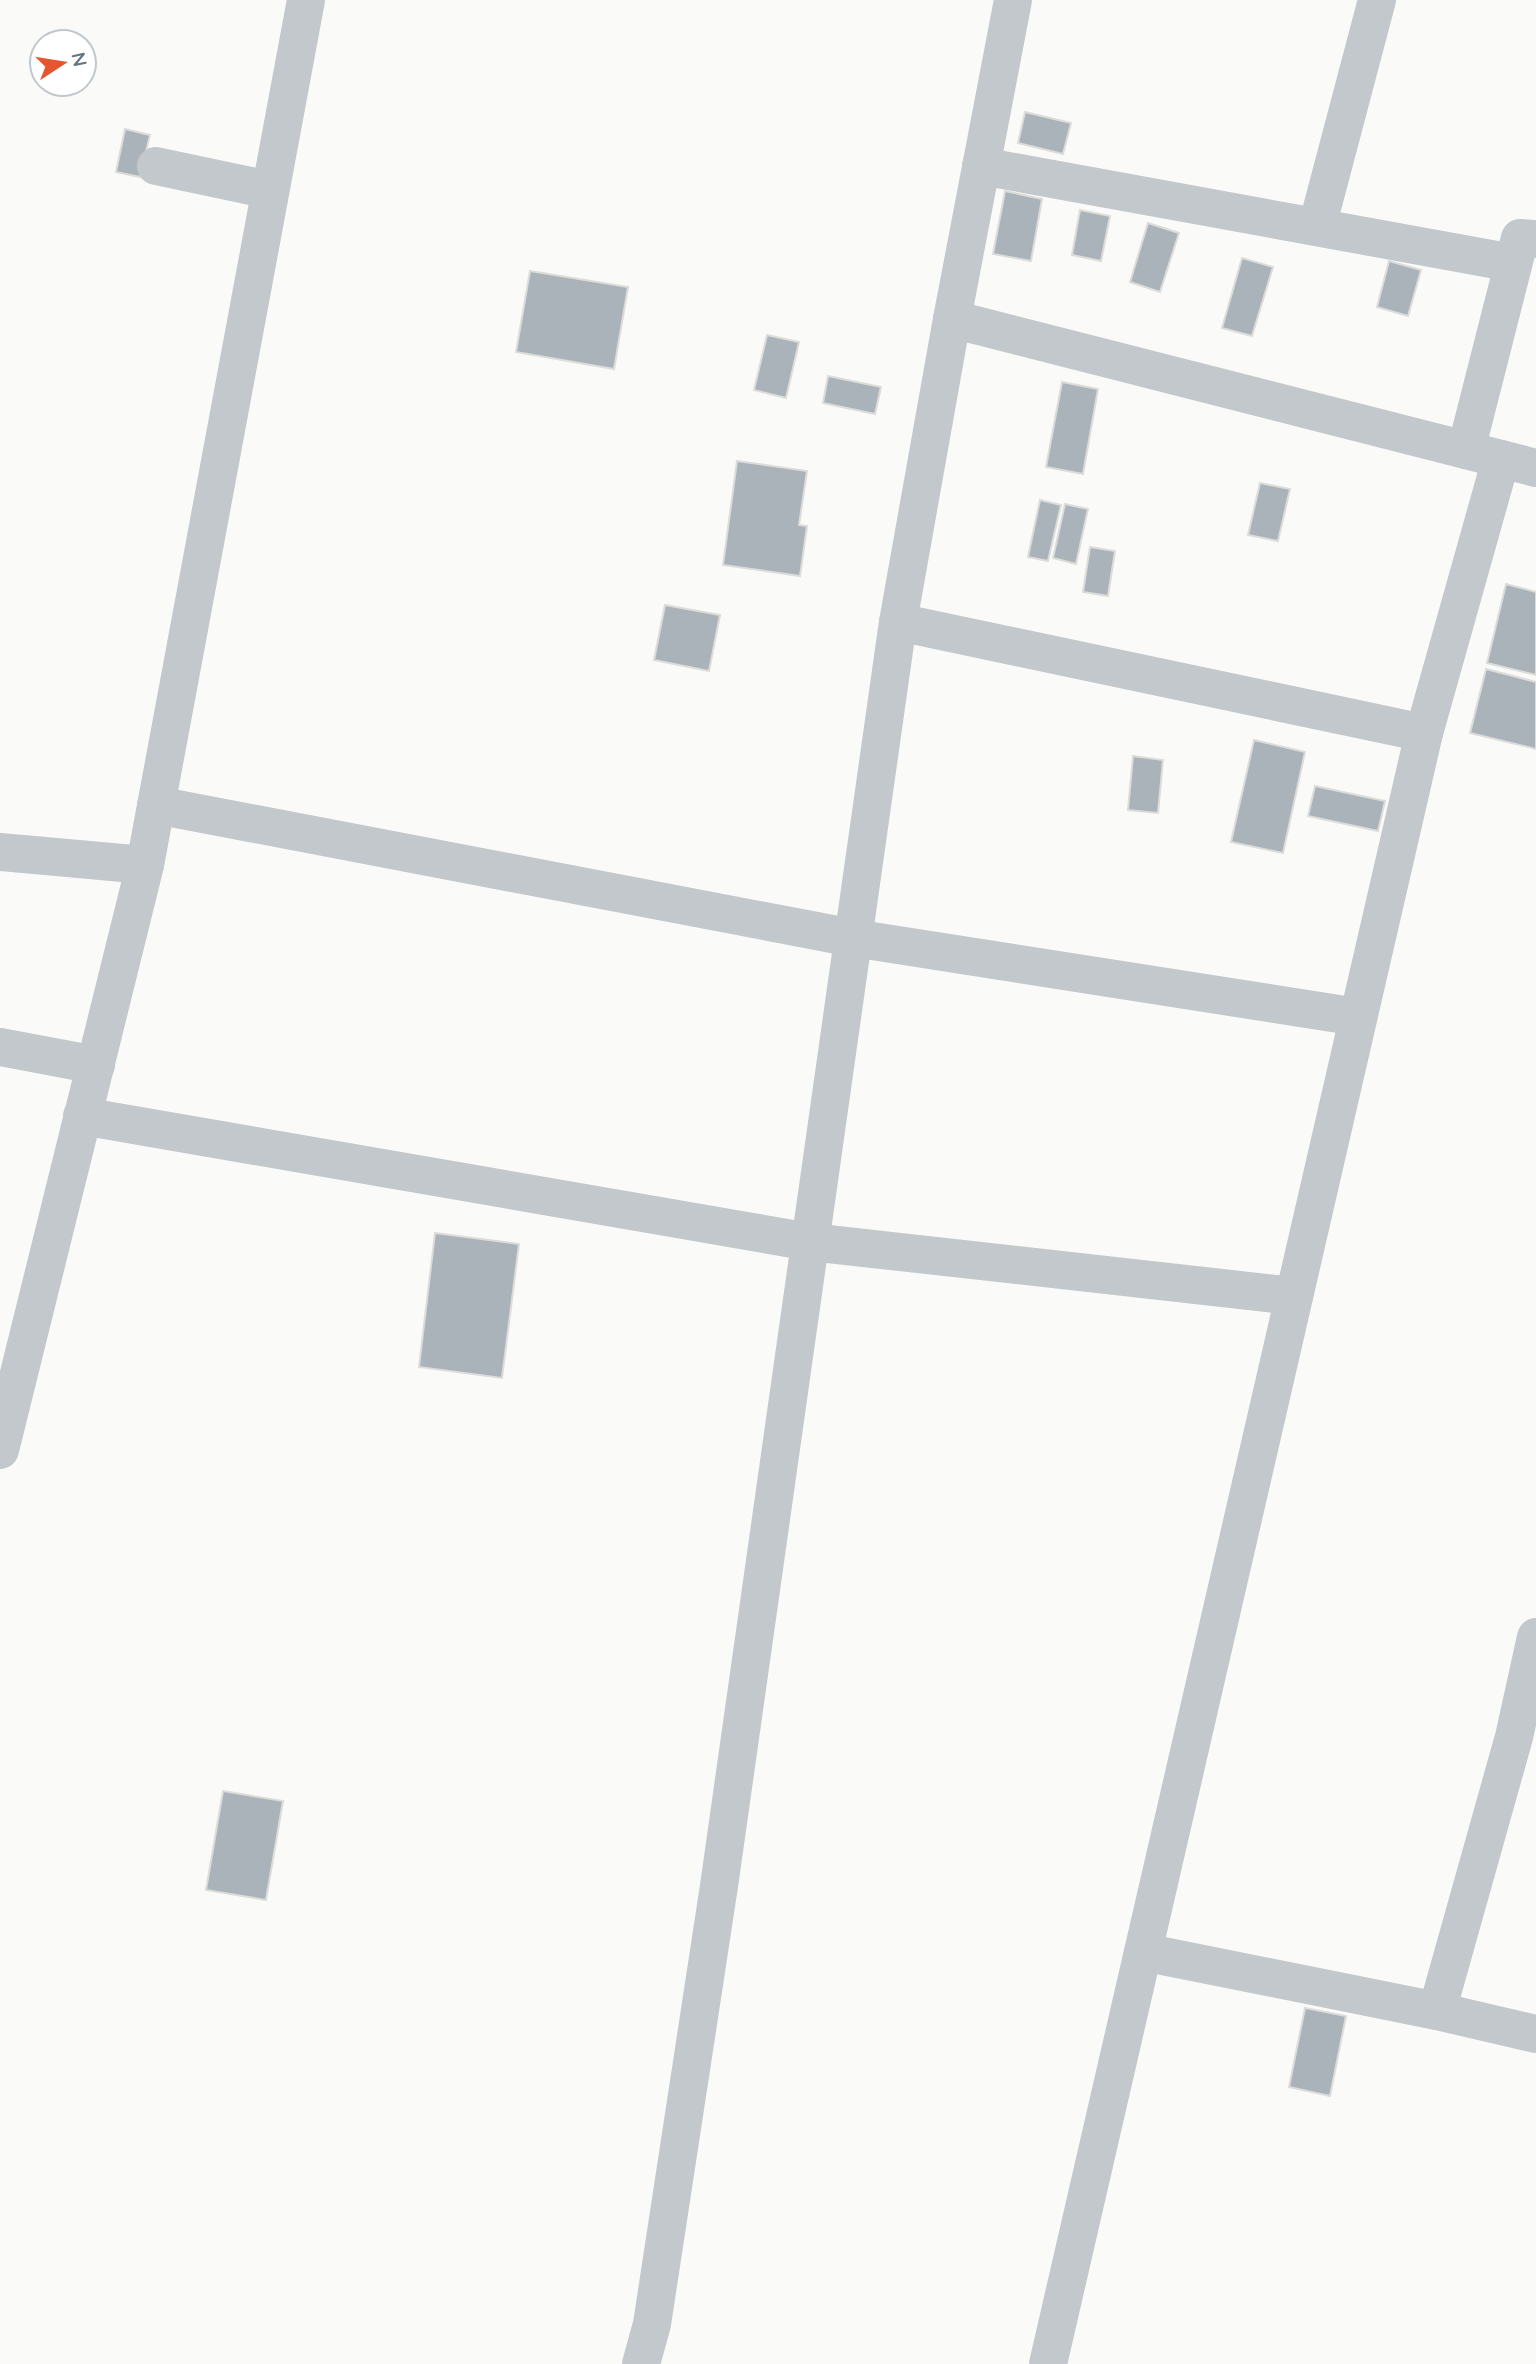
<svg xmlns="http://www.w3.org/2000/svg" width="1536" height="2364" font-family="Quicksand,sans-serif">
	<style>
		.building { fill: #aab3b9; stroke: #dcdcda; stroke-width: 2 }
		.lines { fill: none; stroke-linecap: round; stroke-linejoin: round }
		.minor { stroke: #c3c8cc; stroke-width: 38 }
	</style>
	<rect width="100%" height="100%" fill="#fafaf8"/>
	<g class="building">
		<path d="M 1025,112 L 1071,123 L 1063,154 L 1018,143 Z"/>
		<path d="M 125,129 L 150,135 L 140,177 L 116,172 Z"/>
		<path d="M 1005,191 L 1042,199 L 1031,261 L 993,254 Z"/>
		<path d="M 1080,210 L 1110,216 L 1101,261 L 1072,255 Z"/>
		<path d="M 1148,223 L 1179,233 L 1160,292 L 1130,282 Z"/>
		<path d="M 1242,258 L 1273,267 L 1252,336 L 1222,328 Z"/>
		<path d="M 1389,261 L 1421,270 L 1408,316 L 1377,307 Z"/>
		<path d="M 530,271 L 628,287 L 614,369 L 516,352 Z"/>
		<path d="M 767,335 L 799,342 L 786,398 L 754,390 Z"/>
		<path d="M 828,376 L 881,387 L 875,414 L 823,403 Z"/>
		<path d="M 1062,382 L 1098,389 L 1083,474 L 1046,467 Z"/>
		<path d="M 737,461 L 807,471 L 799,525 L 807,526 L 800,576 L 723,565 Z"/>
		<path d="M 1260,483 L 1290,489 L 1278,541 L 1248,535 Z"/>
		<path d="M 1040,500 L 1061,505 L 1048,561 L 1028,557 Z"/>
		<path d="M 1065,504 L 1088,509 L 1076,564 L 1053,558 Z"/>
		<path d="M 1090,547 L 1115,551 L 1108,596 L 1083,592 Z"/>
		<path d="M 1506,584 L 1536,592 L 1536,675 L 1487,663 Z"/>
		<path d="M 665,605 L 720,615 L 709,671 L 654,660 Z"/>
		<path d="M 1486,669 L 1536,682 L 1536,749 L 1470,733 Z"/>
		<path d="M 1254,740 L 1305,752 L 1283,853 L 1231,842 Z"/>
		<path d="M 1133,756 L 1163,760 L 1158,813 L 1128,810 Z"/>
		<path d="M 1315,786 L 1385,801 L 1378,831 L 1308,816 Z"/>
		<path d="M 435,1233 L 519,1244 L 502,1378 L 419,1367 Z"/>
		<path d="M 223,1791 L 283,1801 L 266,1900 L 206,1890 Z"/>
		<path d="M 1305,2008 L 1346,2016 L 1330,2096 L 1289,2087 Z"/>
	</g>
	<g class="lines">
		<g class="minor">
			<path d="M 156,166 L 270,190"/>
			<path d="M 981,166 L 1513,263"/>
			<path d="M 1317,227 L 1377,0"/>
			<path d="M 952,319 L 1536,468"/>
			<path d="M 1466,450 L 1520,238 L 1536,239"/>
			<path d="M 898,622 L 1424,733"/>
			<path d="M 156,805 L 853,938 L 1358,1017"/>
			<path d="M 0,852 L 145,865"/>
			<path d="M 0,1047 L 96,1065"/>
			<path d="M 82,1116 L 810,1242 L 1294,1296"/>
			<path d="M 0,1450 L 145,865 L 306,0"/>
			<path d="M 1143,1952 L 1437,2011 L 1536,2034"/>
			<path d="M 1437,2011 L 1514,1737 L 1536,1637"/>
			<path d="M 641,2364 L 652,2324 L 719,1886 L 898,622 L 952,319 L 1013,0"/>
			<path d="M 1048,2364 L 1424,733 L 1501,459"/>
		</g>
	</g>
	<g transform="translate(63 63) rotate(78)"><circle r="33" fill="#ffffff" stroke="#c1c8cd" stroke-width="2"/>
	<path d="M0-5L12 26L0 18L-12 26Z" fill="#e4572e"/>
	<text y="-10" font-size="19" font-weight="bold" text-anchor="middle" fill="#657683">N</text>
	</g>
</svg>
